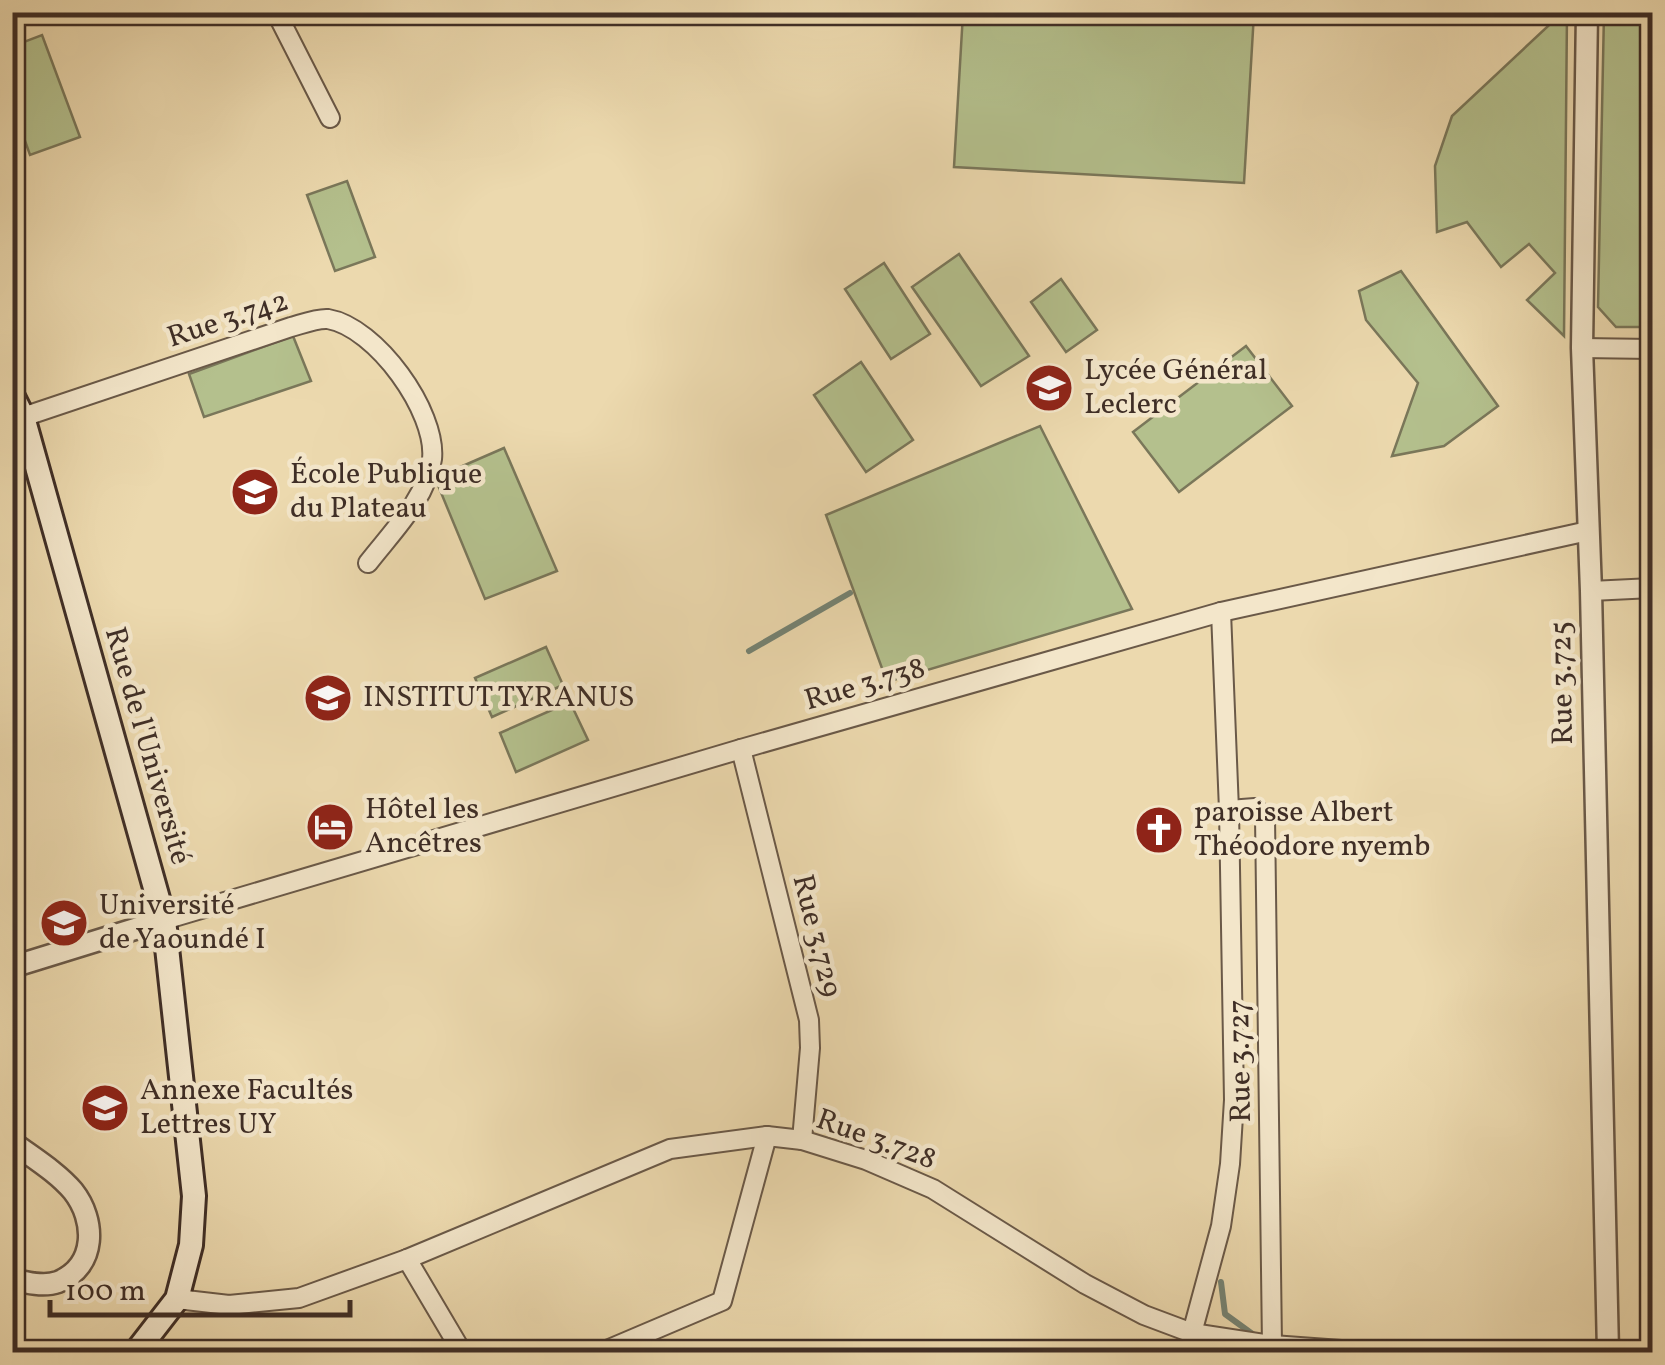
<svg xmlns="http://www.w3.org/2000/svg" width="1665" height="1365" font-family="Vollkorn,serif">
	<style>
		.green { fill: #b4c08d; stroke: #7a775a; stroke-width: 2.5 }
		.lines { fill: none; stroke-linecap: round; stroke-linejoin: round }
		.stream { stroke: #758373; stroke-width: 6 }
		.minor-casing { stroke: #6a5948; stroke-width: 22 }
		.tertiary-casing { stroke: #6a5948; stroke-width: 25 }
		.secondary-casing { stroke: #3f2e26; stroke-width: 28 }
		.minor { stroke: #f3e6ca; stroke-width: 18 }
		.tertiary { stroke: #f3e6ca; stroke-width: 20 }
		.secondary { stroke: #f3e6ca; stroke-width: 22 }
		.labels { text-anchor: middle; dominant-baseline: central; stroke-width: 9; stroke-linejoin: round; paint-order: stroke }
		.street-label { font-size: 30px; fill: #3f2e26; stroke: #f3e6ca }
		.poi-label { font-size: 30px; fill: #3f2e26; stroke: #f3e6ca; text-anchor: start }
	</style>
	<rect width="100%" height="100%" fill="#ecd9ae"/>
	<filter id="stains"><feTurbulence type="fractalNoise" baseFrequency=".002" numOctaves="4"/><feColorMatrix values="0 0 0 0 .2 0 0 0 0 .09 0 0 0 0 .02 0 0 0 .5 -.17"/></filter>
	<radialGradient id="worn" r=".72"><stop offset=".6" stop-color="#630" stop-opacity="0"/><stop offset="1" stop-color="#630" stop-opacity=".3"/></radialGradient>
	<g class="green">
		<path d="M 963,13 L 1254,13 L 1244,183 L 954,167 Z"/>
		<path d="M 1562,13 L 1567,13 L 1564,336 L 1527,300 L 1555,273 L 1529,244 L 1501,267 L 1467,222 L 1437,232 L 1435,166 L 1452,116 Z"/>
		<path d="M 1604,13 L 1652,13 L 1652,327 L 1616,327 L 1598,307 Z"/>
		<path d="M 42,35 L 80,137 L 30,155 L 13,107 L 13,46 Z"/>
		<path d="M 347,181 L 375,257 L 335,271 L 307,195 Z"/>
		<path d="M 959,254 L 1029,356 L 981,386 L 912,287 Z"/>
		<path d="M 884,263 L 930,334 L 891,359 L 845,289 Z"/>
		<path d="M 1401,271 L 1498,406 L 1444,446 L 1392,456 L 1418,383 L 1366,320 L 1359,291 Z"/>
		<path d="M 1061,279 L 1097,330 L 1066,352 L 1031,302 Z"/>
		<path d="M 293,336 L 311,381 L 204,417 L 189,374 Z"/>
		<path d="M 1246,346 L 1292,406 L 1179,492 L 1133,432 Z"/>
		<path d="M 861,362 L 913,440 L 866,472 L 814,395 Z"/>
		<path d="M 1040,426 L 1132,609 L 887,682 L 826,515 Z"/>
		<path d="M 504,448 L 557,571 L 485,599 L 435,478 Z"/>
		<path d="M 546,647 L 563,685 L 492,717 L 475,678 Z"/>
		<path d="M 570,702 L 588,740 L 516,772 L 500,733 Z"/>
	</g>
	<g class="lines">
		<g class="stream">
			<path d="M 749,651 L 850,593"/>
			<path d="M 1221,1282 L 1225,1314 L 1258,1338"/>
		</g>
		<g class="minor-casing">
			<g id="minor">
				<path d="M 276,12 L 330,118"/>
				<path d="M 1582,348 L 1652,349"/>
				<path d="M 23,417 L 291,327 C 302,324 317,318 328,319 C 376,327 437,412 432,459 C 427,498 391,533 368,563"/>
				<path d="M 1591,591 L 1652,588"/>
				<path d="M 741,749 L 809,1020 L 810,1048 L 802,1140"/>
				<path d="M 1229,810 L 1255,808 L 1265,817 L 1272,1345"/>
				<path d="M 164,920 L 741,749 L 1221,612 L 1588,531"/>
				<path d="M 407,1259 L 462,1352"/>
				<path d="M 177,1299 L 229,1305 L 299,1298 L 407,1259 L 670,1149 L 767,1136 L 802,1140 L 866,1160 L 933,1189 L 1085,1284 L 1144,1315 L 1192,1333 L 1272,1345 L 1369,1352"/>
				<path d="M 602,1352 L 722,1301 L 767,1136"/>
				<path d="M 1220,1352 L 1192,1333 L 1221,1226 L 1230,1164 L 1234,1100 L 1229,810 L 1221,612"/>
			</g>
		</g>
		<g class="tertiary-casing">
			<g id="tertiary">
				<path d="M 1587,12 L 1582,348 L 1591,591 L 1608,1352"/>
				<path d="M 12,967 L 164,920"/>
				<path d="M 12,1142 C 32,1157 57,1172 73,1191 C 96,1220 97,1266 58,1282 C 44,1287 27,1283 12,1279"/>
			</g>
		</g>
		<g class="secondary-casing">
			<path id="secondary" d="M 12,395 L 23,417 L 164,920 L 194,1196 L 191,1245 L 177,1299 L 136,1352"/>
		</g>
		<use href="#minor" class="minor"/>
		<use href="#tertiary" class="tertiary"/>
		<use href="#secondary" class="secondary"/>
	</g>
	<defs>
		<g id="school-disc" transform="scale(2.5)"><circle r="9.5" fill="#8f2418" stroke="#f3e6ca"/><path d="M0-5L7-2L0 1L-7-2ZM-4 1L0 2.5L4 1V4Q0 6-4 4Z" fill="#fff"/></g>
		<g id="university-disc" transform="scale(2.5)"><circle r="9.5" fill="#8f2418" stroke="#f3e6ca"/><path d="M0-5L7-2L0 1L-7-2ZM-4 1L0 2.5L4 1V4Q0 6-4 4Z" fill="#fff"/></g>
		<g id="hotel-disc" transform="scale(2.5)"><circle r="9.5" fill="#8f2418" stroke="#f3e6ca"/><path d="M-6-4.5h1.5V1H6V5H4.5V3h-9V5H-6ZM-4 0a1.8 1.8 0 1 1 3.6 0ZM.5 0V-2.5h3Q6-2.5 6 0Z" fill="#fff"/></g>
		<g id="church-disc" transform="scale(2.5)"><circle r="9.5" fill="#8f2418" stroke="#f3e6ca"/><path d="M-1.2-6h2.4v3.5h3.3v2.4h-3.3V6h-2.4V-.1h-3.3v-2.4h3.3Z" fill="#fff"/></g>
	</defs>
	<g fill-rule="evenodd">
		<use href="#school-disc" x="1049" y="388"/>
		<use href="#school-disc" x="255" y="492"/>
		<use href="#university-disc" x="328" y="698"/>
		<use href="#hotel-disc" x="330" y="827"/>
		<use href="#church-disc" x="1159" y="830"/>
		<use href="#university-disc" x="64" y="923"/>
		<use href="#school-disc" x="105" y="1108"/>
	</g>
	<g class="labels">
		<g class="street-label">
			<text transform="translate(228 320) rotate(-18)">Rue 3.742</text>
			<text transform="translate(1563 683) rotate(-91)">Rue 3.725</text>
			<text transform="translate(865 685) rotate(-16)">Rue 3.738</text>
			<text transform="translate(147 746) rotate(74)">Rue de l'Université</text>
			<text transform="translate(816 936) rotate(76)">Rue 3.729</text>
			<text transform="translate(1241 1061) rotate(-91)">Rue 3.727</text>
			<text transform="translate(876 1140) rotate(20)">Rue 3.728</text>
		</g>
		<g class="poi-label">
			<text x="1084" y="371">Lycée Général<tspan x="1084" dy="34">Leclerc</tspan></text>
			<text x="290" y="475">École Publique<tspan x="290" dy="34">du Plateau</tspan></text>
			<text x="363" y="698">INSTITUT TYRANUS</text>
			<text x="365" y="810">Hôtel les<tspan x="365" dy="34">Ancêtres</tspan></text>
			<text x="1194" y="813">paroisse Albert<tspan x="1194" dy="34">Théoodore nyemb</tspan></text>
			<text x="99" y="906">Université<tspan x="99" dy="34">de Yaoundé I</tspan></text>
			<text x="140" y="1091">Annexe Facultés<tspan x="140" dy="34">Lettres UY</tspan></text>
		</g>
	</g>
	<rect width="1665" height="1365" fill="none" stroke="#ecd9ae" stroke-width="50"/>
	<rect x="15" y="15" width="1635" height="1335" fill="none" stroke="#3f2e26" stroke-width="5"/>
	<rect x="25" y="25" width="1615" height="1315" fill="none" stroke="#3f2e26" stroke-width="2.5"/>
	<path d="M50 1300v15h300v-15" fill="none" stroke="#3f2e26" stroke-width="5"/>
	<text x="65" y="1300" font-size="30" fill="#3f2e26" stroke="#f3e6ca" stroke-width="8" paint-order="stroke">100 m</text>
	<rect width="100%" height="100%" filter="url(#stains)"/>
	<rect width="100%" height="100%" fill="url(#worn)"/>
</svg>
